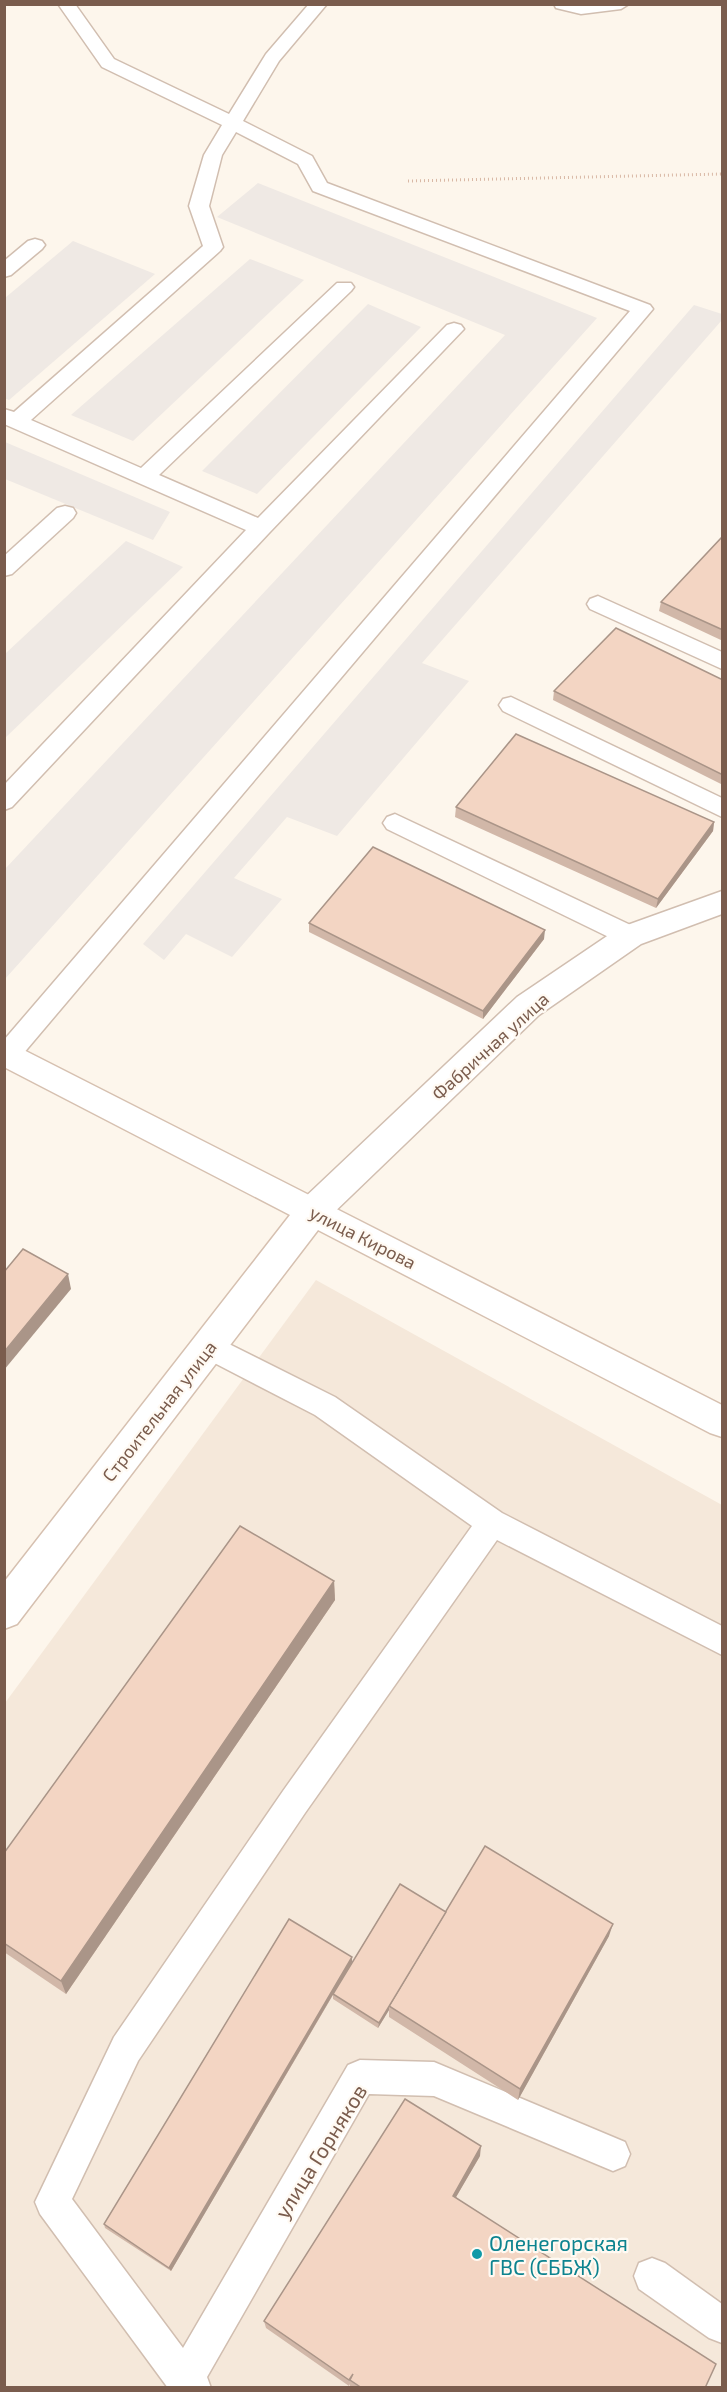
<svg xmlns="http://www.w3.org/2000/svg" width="727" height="2392" font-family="'Exo 2',sans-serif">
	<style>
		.residential { fill: #f5e8da }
		.industrial { fill: #efe9e4 }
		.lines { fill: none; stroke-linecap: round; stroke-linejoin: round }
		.lane-casing { stroke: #d1beb0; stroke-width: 3 }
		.street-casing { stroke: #d1beb0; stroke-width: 3 }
		.secondary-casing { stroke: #d6c0b0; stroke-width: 3 }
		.path { stroke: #d9b8a5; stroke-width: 3; stroke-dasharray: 1 3; stroke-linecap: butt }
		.lane { fill: #fff; fill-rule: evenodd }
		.street { fill: #fff; fill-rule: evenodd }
		.secondary { fill: #fff; fill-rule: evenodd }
		.wall { fill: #d1b7a8 }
		.shaded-wall { fill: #aa9588 }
		.building { fill: #f3d5c3; stroke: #aa9588; stroke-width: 1.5 }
		.culture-dot { fill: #0f9aa8; stroke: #fffaf3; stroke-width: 2 }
		.labels { text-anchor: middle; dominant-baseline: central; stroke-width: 4.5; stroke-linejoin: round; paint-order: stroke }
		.street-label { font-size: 18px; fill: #7a5c4d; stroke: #fffaf3 }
		.near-street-label { font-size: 21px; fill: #7a5c4d; stroke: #fffaf3 }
		.near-culture-label { font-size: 21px; fill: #0d838f; stroke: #fffaf3; text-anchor: start }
	</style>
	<rect width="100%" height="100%" fill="#fdf6ec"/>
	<path class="residential" d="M 316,1280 L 722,1505 L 722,2387 L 5,2388 L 5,1703 Z"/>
	<g class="industrial">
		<path d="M 258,183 L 597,318 L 5,979 L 5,869 L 505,335 L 217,217 Z"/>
		<path d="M 73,241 L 155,274 L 9,400 L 4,398 L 5,298 Z"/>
		<path d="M 250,259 L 304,280 L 133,441 L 71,415 Z"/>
		<path d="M 368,304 L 421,327 L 257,494 L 202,471 Z"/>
		<path d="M 694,305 L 722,314 L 722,320 L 422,663 L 469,681 L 337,836 L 287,817 L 234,878 L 282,899 L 232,957 L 186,934 L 164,960 L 143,944 Z"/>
		<path d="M 4,442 L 5,442 L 170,512 L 153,540 L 5,479 Z"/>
		<path d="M 126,541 L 183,567 L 5,738 L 5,654 Z"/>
	</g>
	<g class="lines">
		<g class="lane-casing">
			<g id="lane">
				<path d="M 58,4 L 75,4 L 114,59 L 229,114 L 266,54 L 309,4 L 327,4 L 279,61 L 243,121 L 312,156 L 327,183 L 650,305 L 653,309 L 17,1061 L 4,1063 L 4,1040 L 630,311 L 313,191 L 298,164 L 236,132 L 222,155 L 209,206 L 223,247 L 220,251 L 31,420 L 141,468 L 337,283 L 351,283 L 354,287 L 351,291 L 159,475 L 258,518 L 447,325 L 454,323 L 461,325 L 464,329 L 269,533 L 12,807 L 4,810 L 4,785 L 246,530 L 4,424 L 4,409 L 14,412 L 203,246 L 189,206 L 204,155 L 222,125 L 102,67 Z"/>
				<path d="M 554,4 L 629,4 L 621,9 L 581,14 L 556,8 Z"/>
				<path d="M 35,239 L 42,241 L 45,245 L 42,249 L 11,275 L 4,277 L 4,261 L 28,241 Z"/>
				<path d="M 65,506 L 73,508 L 76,513 L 73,518 L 12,574 L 4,576 L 4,556 L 57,508 Z"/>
				<path d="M 598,596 L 722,652 L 722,669 L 590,609 L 587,604 L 590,599 Z"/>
				<path d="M 511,697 L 722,798 L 722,817 L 503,711 L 499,705 L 503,699 Z"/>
				<path d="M 395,814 L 639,929 L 642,936 L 639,943 L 630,946 L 621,943 L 387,829 L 383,823 L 387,817 Z"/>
				<path d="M 209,1334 L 335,1397 L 502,1513 L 722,1626 L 722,1655 L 497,1540 L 305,1813 L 138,2061 L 72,2199 L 183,2348 L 348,2065 L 360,2060 L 434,2062 L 625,2142 L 630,2154 L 625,2166 L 613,2171 L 434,2096 L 369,2094 L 207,2377 L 211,2388 L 168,2388 L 40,2214 L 35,2202 L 114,2037 L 283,1791 L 472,1526 L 315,1415 L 199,1355 L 195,1346 L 199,1337 Z"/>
				<path d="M 652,2258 L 665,2263 L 722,2304 L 722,2343 L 709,2338 L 639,2289 L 634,2276 L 639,2263 Z"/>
			</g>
		</g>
		<g class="street-casing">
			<path id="street" d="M 722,891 L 722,914 L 641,944 L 539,1015 L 325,1221 L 313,1225 L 301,1221 L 296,1211 L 301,1201 L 517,997 L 619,928 Z"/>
		</g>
		<g class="secondary-casing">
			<path id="secondary" d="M 4,1040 L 722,1405 L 722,1437 L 710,1433 L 318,1230 L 17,1624 L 4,1629 L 4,1582 L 290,1215 L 4,1067 Z"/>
		</g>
		<path class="path" d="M 408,181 L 722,174"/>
		<use href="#lane" class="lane"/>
		<use href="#street" class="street"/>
		<use href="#secondary" class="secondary"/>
	</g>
	<g class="wall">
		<path d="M 723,536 L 723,641 L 659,611 L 661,602 Z"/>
		<path d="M 723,680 L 723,785 L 553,700 L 554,691 Z"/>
		<path d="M 456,807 L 714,822 L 713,831 L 656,908 L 455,817 Z"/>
		<path d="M 309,923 L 544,939 L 483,1019 L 309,932 Z"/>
		<path d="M 334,1581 L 335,1600 L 66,1994 L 4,1952 L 4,1853 Z"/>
		<path d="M 446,1912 L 609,1936 L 518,2100 L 389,2017 L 389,2010 L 378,2028 L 333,1999 L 333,1995 L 171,2271 L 105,2228 L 104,2224 L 352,1957 L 352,1962 Z"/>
		<path d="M 480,2156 L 456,2197 L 705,2388 L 353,2388 L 350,2386 L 350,2384 L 349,2386 L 266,2328 L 264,2321 Z"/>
	</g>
	<g class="shaded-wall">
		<path d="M 714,822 L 713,831 L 656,908 L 658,899 Z"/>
		<path d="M 545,930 L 544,939 L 483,1019 L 483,1011 Z"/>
		<path d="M 68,1274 L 71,1289 L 4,1370 L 4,1352 Z"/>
		<path d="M 334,1581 L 335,1600 L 66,1994 L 61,1981 Z"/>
		<path d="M 613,1924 L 609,1936 L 518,2100 L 520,2089 Z"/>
		<path d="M 352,1957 L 352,1962 L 171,2271 L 169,2268 Z"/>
		<path d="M 389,2006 L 389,2010 L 378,2028 L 379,2023 Z"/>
		<path d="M 481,2146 L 480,2156 L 452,2204 L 453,2196 Z"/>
	</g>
	<g class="building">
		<path d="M 723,536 L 723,630 L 661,602 Z"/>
		<path d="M 616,628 L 723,680 L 723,775 L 554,691 Z"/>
		<path d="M 516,734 L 714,822 L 658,899 L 456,807 Z"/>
		<path d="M 373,847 L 545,930 L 483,1011 L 309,923 Z"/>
		<path d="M 23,1249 L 68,1274 L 4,1352 L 4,1272 Z"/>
		<path d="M 240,1526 L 334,1581 L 61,1981 L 4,1943 L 4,1853 Z"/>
		<path d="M 485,1846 L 613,1924 L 520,2089 L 389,2006 Z"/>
		<path d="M 400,1884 L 446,1912 L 379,2023 L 333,1994 Z"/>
		<path d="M 289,1919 L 352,1957 L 169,2268 L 104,2224 Z"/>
		<path d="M 405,2099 L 481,2146 L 453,2196 L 716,2364 L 705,2388 L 362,2388 L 350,2380 L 353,2374 L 349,2380 L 264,2321 Z"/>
	</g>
	<circle class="culture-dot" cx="477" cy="2254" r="6"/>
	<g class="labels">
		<g class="street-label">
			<text transform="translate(490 1046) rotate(-42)">Фабричная улица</text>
			<text transform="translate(363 1237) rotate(27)">улица Кирова</text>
			<text transform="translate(159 1411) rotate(-52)">Строительная улица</text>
		</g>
		<g class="near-street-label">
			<text transform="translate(320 2151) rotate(-58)">улица Горняков</text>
		</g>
		<g class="near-culture-label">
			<text x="489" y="2242">Оленегорская<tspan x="489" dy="24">ГВС (СББЖ)</tspan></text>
		</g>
	</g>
	<rect width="727" height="2392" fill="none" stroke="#7a5c4d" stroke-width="12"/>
</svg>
